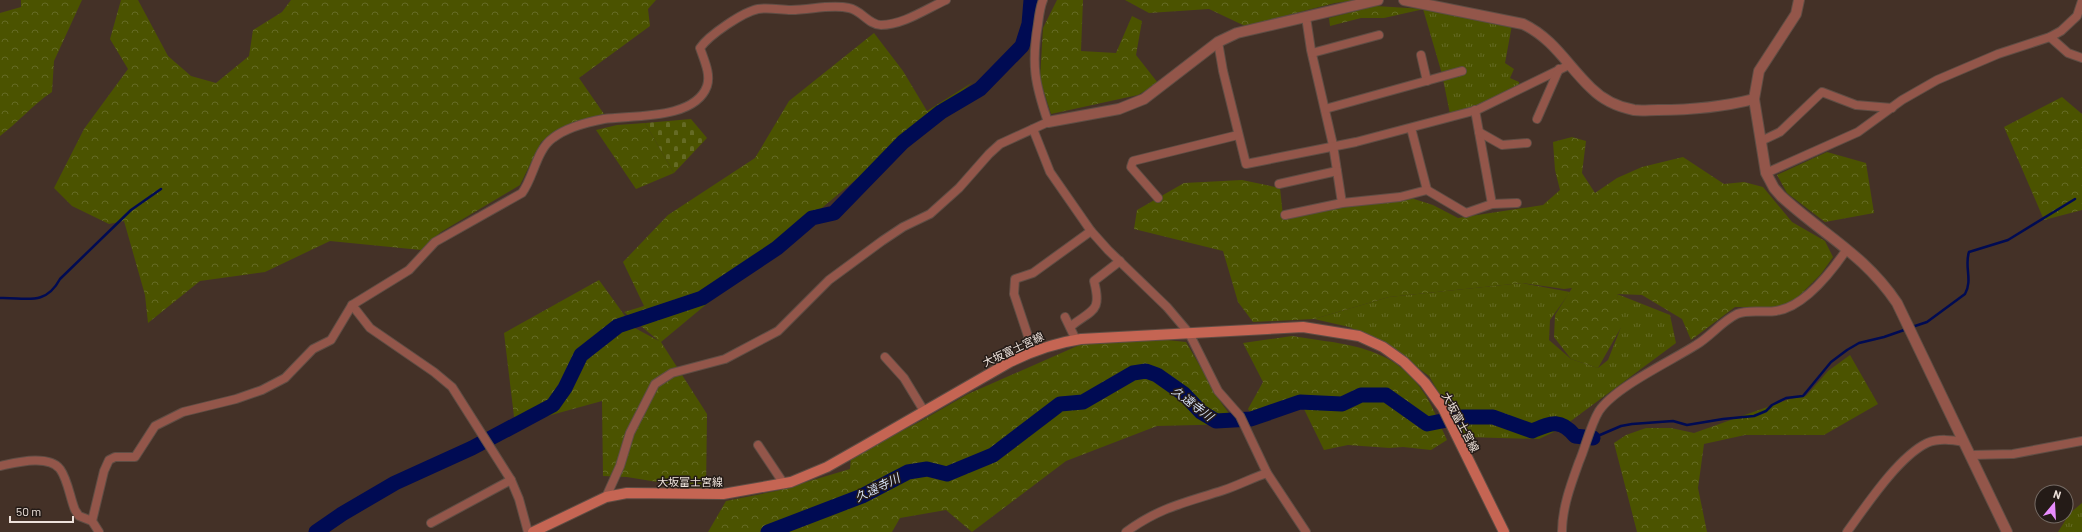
<svg xmlns="http://www.w3.org/2000/svg" width="2082" height="532" font-family="Barlow,'Noto Sans JP',sans-serif">
	<style>
		.grass { fill: url(#grass-tufts) }
		.forest { fill: url(#forest-crowns) }
		.cemetery { fill: url(#cemetery-stones) }
		.lines { fill: none; stroke-linecap: round; stroke-linejoin: round }
		.stream { stroke: #000b53; stroke-width: 2.5 }
		.river { stroke: #000b53; stroke-width: 15 }
		.minor-casing { stroke: #5f4d44; stroke-width: 10 }
		.tertiary-casing { stroke: #5f4d44; stroke-width: 12 }
		.secondary-casing { stroke: #5f4d44; stroke-width: 12 }
		.minor { stroke: #93564a; stroke-width: 8 }
		.tertiary { stroke: #93564a; stroke-width: 10 }
		.secondary { stroke: #c56553; stroke-width: 10 }
		.labels { text-anchor: middle; dominant-baseline: central; stroke-width: 3; stroke-linejoin: round; paint-order: stroke }
		.street-label { font-size: 11px; fill: #eee2db; stroke: #241b17 }
		.water-label { font-size: 12px; font-style: italic; fill: #d3def3; stroke: #241b17 }
	</style>
	<defs>
		<pattern id="grass-tufts" width="24" height="20" patternUnits="userSpaceOnUse"><rect width="24" height="20" fill="#4b5300"/><path d="M3 7l-1-3M5 7V3M7 7l1-3M15 17l-1-3M17 17v-4M19 17l1-3" fill="none" stroke="#656b25"/></pattern>
		<pattern id="forest-crowns" width="20" height="18" patternUnits="userSpaceOnUse"><rect width="20" height="18" fill="#4b5300"/><path d="M2 6a3 3 0 1 1 6 0M12 15a3 3 0 1 1 6 0" fill="none" stroke="#656b25"/></pattern>
		<pattern id="cemetery-stones" width="16" height="16" patternUnits="userSpaceOnUse"><rect width="16" height="16" fill="#4b5300"/><path d="M2 7V4a2 2 0 0 1 4 0v3zM10 15v-3a2 2 0 0 1 4 0v3z" fill="#656b25"/></pattern>
	</defs>
	<rect width="100%" height="100%" fill="#443127"/>
	<g class="grass">
		<path d="M 1423,9 L 1512,25 L 1505,63 L 1514,69 L 1510,78 L 1519,82 L 1519,85 L 1481,108 L 1450,114 L 1442,74 Z"/>
		<path d="M 1522,283 L 1570,292 L 1550,320 L 1549,340 L 1571,359 L 1598,368 L 1608,360 L 1621,327 L 1617,294 L 1670,315 L 1676,343 L 1560,429 L 1539,439 L 1465,437 L 1429,376 L 1387,345 L 1349,327 L 1314,319 L 1389,297 Z"/>
		<path d="M 2082,503 L 2082,532 L 2058,532 L 2070,513 Z"/>
	</g>
	<g class="forest">
		<path d="M 21,0 L 82,0 L 54,61 L 52,92 C 32,105 19,122 0,136 L 0,13 L 21,7 Z"/>
		<path d="M 121,0 L 138,0 L 168,56 L 191,76 L 216,83 L 249,56 L 253,30 L 282,12 L 291,0 L 656,0 L 648,9 L 650,26 L 579,78 L 604,114 L 580,120 L 558,129 L 541,142 L 520,185 L 441,232 L 421,250 L 330,241 L 265,272 L 200,281 L 148,323 L 145,295 L 124,221 L 109,224 L 72,206 L 54,188 L 84,129 L 128,69 L 110,39 Z"/>
		<path d="M 1057,0 L 1083,0 L 1081,51 L 1116,53 L 1132,16 L 1142,21 L 1136,55 L 1158,83 L 1138,95 L 1051,114 L 1040,79 L 1043,28 Z"/>
		<path d="M 1125,0 L 1356,0 L 1335,3 L 1245,26 L 1209,9 L 1149,13 Z"/>
		<path d="M 1376,6 L 1424,9 L 1384,18 L 1361,18 L 1330,26 L 1329,18 Z"/>
		<path d="M 874,33 L 903,71 L 927,111 L 973,82 L 661,342 L 707,414 L 706,490 L 627,477 L 603,476 L 602,401 L 515,425 L 504,333 L 599,280 L 633,327 L 659,341 L 624,312 L 644,306 L 623,262 L 668,215 L 755,158 L 789,101 Z"/>
		<path d="M 2062,97 L 2082,114 L 2082,210 L 2044,220 L 2004,127 Z"/>
		<path d="M 645,123 L 674,173 L 636,189 L 596,130 L 617,125 Z"/>
		<path d="M 1572,137 L 1586,141 L 1582,173 L 1595,193 L 1617,178 L 1642,167 L 1683,157 L 1724,184 L 1744,182 L 1763,187 L 1792,222 L 1825,241 L 1833,257 L 1821,274 L 1795,300 L 1778,307 L 1735,307 L 1691,340 L 1682,319 L 1642,295 L 1617,294 L 1623,324 L 1598,368 L 1571,359 L 1554,337 L 1555,315 L 1572,288 L 1564,289 L 1522,283 L 1389,297 L 1314,319 L 1253,322 L 1238,302 L 1223,251 L 1134,229 L 1137,210 L 1184,183 L 1242,180 L 1280,188 L 1283,216 L 1411,198 L 1433,205 L 1458,218 L 1543,205 L 1560,190 L 1555,170 L 1553,142 Z"/>
		<path d="M 1827,152 L 1866,163 L 1874,213 L 1825,222 L 1787,193 L 1777,175 Z"/>
		<path d="M 1292,336 C 1345,345 1394,344 1426,396 C 1434,409 1440,425 1447,440 L 1431,450 L 1403,447 L 1390,448 L 1348,445 L 1324,450 L 1303,407 L 1259,424 L 1248,409 L 1263,382 L 1243,343 Z"/>
		<path d="M 1167,340 L 1186,342 L 1222,404 L 1237,424 L 1157,426 L 1066,461 L 972,532 L 946,510 L 900,518 L 892,532 L 708,532 L 726,501 L 776,491 L 850,469 L 851,457 L 921,421 L 968,394 L 1084,343 Z"/>
		<path d="M 1850,355 L 1878,404 L 1824,435 L 1745,435 L 1704,444 L 1698,488 L 1707,532 L 1637,532 L 1614,443 L 1626,435 L 1646,428 L 1671,428 L 1694,433 L 1790,399 L 1806,396 L 1828,371 Z"/>
	</g>
	<path class="cemetery" d="M 691,119 L 707,138 L 674,173 L 645,123 Z"/>
	<g class="lines">
		<g class="stream">
			<path d="M 0,298 C 25,297 45,307 60,279 L 131,210 L 161,189"/>
			<path d="M 1912,327 L 1927,322 L 1965,294 C 1973,280 1964,266 1969,252 L 2008,240 L 2075,199"/>
			<path d="M 1593,438 L 1621,426 L 1632,424 L 1673,421 L 1687,425 L 1723,419 L 1754,416 L 1766,411 L 1772,405 L 1786,398 L 1803,396 L 1831,362 L 1847,350 L 1859,343 L 1884,337 L 1907,329"/>
		</g>
		<g class="river">
			<path d="M 316,532 L 342,514 L 395,483 L 472,448 L 553,405 L 565,388 L 581,355 L 618,326 L 702,298 L 777,248 L 812,218 L 834,213 L 903,142 L 941,112 L 980,89 L 1022,46 L 1029,24 L 1031,0"/>
			<path d="M 768,532 L 862,496 L 908,472 L 927,469 L 947,474 L 993,455 L 1060,404 L 1083,402 L 1133,373 L 1146,371 L 1157,375 L 1184,394 L 1201,412 L 1216,421 L 1251,419 L 1300,402 L 1342,404 L 1361,395 L 1386,395 L 1427,424 L 1462,417 L 1493,417 L 1532,431 C 1551,423 1560,418 1575,436 L 1593,438"/>
		</g>
		<g class="minor-casing">
			<g id="minor">
				<path d="M 1306,17 L 1311,50 L 1333,145 L 1342,203"/>
				<path d="M 2050,37 L 2068,53 L 2082,58"/>
				<path d="M 1218,42 L 1223,71 L 1246,164 L 1356,142 L 1477,110 L 1569,65"/>
				<path d="M 1312,53 L 1379,35"/>
				<path d="M 1421,55 L 1427,81"/>
				<path d="M 1325,109 L 1462,71"/>
				<path d="M 1475,110 L 1492,204"/>
				<path d="M 1537,119 L 1559,69"/>
				<path d="M 1411,128 L 1427,190"/>
				<path d="M 1033,129 L 1050,172 L 1091,231 L 1108,250 L 1167,307 L 1189,333 L 1218,391 L 1240,416 L 1267,473 L 1306,532"/>
				<path d="M 1479,132 L 1502,145 L 1527,143"/>
				<path d="M 1761,141 L 1780,132 L 1822,92 L 1856,105 L 1892,108"/>
				<path d="M 1766,173 L 1858,132 L 1902,100 L 1937,80 L 1998,54 L 2050,37 L 2061,31 L 2077,16 L 2082,1"/>
				<path d="M 1279,184 L 1337,171"/>
				<path d="M 1158,198 L 1131,167 L 1133,161 L 1238,135"/>
				<path d="M 1285,215 L 1342,203 L 1400,197 L 1427,190 L 1466,213 L 1492,204 L 1517,203"/>
				<path d="M 352,305 L 370,328 L 434,372 L 452,387 L 511,480 L 519,499 L 528,532"/>
				<path d="M 1065,317 L 1076,340"/>
				<path d="M 1071,326 C 1093,309 1102,312 1094,281 L 1120,261"/>
				<path d="M 1033,351 L 1014,294 L 1015,279 L 1033,273 L 1091,231"/>
				<path d="M 885,357 L 904,378 L 924,411"/>
				<path d="M 758,445 L 784,484"/>
				<path d="M 1971,455 L 2013,454 L 2082,441"/>
				<path d="M 0,466 C 15,463 48,454 60,469 C 68,480 70,498 75,510 L 79,516 L 92,521"/>
				<path d="M 606,497 L 620,466 L 630,433 L 655,384 L 672,373 L 725,359 L 778,331 L 829,280 L 882,241 L 903,227 L 930,214 L 959,188 L 989,154 L 1000,144 L 1048,122 C 1035,84 1031,65 1038,24 C 1039,16 1040,7 1043,0"/>
				<path d="M 431,523 L 511,480"/>
				<path d="M 99,532 L 92,521 L 104,471 L 109,460 L 115,457 L 135,457 L 155,426 L 183,412 L 236,399 L 262,390 L 285,378 L 313,349 L 331,340 L 352,305 L 409,270 L 435,242 L 522,193 C 534,177 536,150 553,138 C 566,128 588,122 604,119 C 632,115 695,120 707,86 C 711,74 704,60 700,48 C 709,35 743,12 758,9 C 769,7 781,10 791,10 C 811,10 830,4 849,8 C 861,10 869,25 881,25 C 903,25 926,9 946,0"/>
				<path d="M 1126,532 C 1160,507 1185,503 1224,490 C 1239,485 1252,478 1267,473"/>
				<path d="M 1562,532 C 1562,508 1571,484 1579,462 C 1586,446 1590,426 1599,411 C 1615,387 1671,361 1696,345 C 1711,336 1721,322 1737,314 C 1748,309 1764,313 1776,311 C 1804,307 1832,271 1847,249"/>
				<path d="M 1847,532 C 1866,506 1898,457 1927,443 C 1939,438 1952,440 1964,442"/>
			</g>
		</g>
		<g class="tertiary-casing">
			<g id="tertiary">
				<path d="M 1404,0 L 1523,24 C 1554,39 1567,65 1591,88 C 1602,99 1618,107 1634,110 C 1641,111 1650,110 1658,110 C 1690,110 1723,107 1754,99"/>
				<path d="M 1799,0 L 1796,14 L 1759,71 L 1754,99 L 1766,173 L 1774,188 L 1781,196 C 1822,234 1864,254 1897,303 L 2007,532"/>
				<path d="M 1048,122 L 1119,109 L 1144,99 L 1218,42 L 1237,33 L 1378,0"/>
			</g>
		</g>
		<g class="secondary-casing">
			<path id="secondary" d="M 533,532 L 606,497 L 627,493 L 723,494 L 791,482 L 827,467 L 864,446 L 1010,362 C 1034,350 1055,343 1081,339 L 1303,327 L 1359,336 L 1383,347 L 1404,362 L 1425,383 L 1443,408 L 1504,532"/>
		</g>
		<use href="#minor" class="minor"/>
		<use href="#tertiary" class="tertiary"/>
		<use href="#secondary" class="secondary"/>
	</g>
	<g class="labels">
		<g class="street-label">
			<text transform="translate(1013 349) rotate(-25)">大坂富士宮線</text>
			<text transform="translate(1461 422) rotate(62)">大坂富士宮線</text>
			<text x="690" y="481">大坂富士宮線</text>
		</g>
		<g class="water-label">
			<text transform="translate(1193 403) rotate(37)">久遠寺川</text>
			<text transform="translate(877 487) rotate(-26)">久遠寺川</text>
		</g>
	</g>
	<g transform="translate(2054 504) rotate(18)"><circle r="19" fill="#241b17" stroke="#756b65"/>
	<path d="M0-3L7 15L0 10L-7 15Z" fill="#e98dfe"/>
	<text y="-6" font-size="11" font-weight="bold" text-anchor="middle" fill="#eee2db">N</text>
	</g>
	<path d="M10 516v6h63v-6" fill="none" stroke="#eee2db" stroke-width="2"/>
	<text x="16" y="516" font-size="12" fill="#eee2db" stroke="#241b17" stroke-width="3" paint-order="stroke">50 m</text>
</svg>
